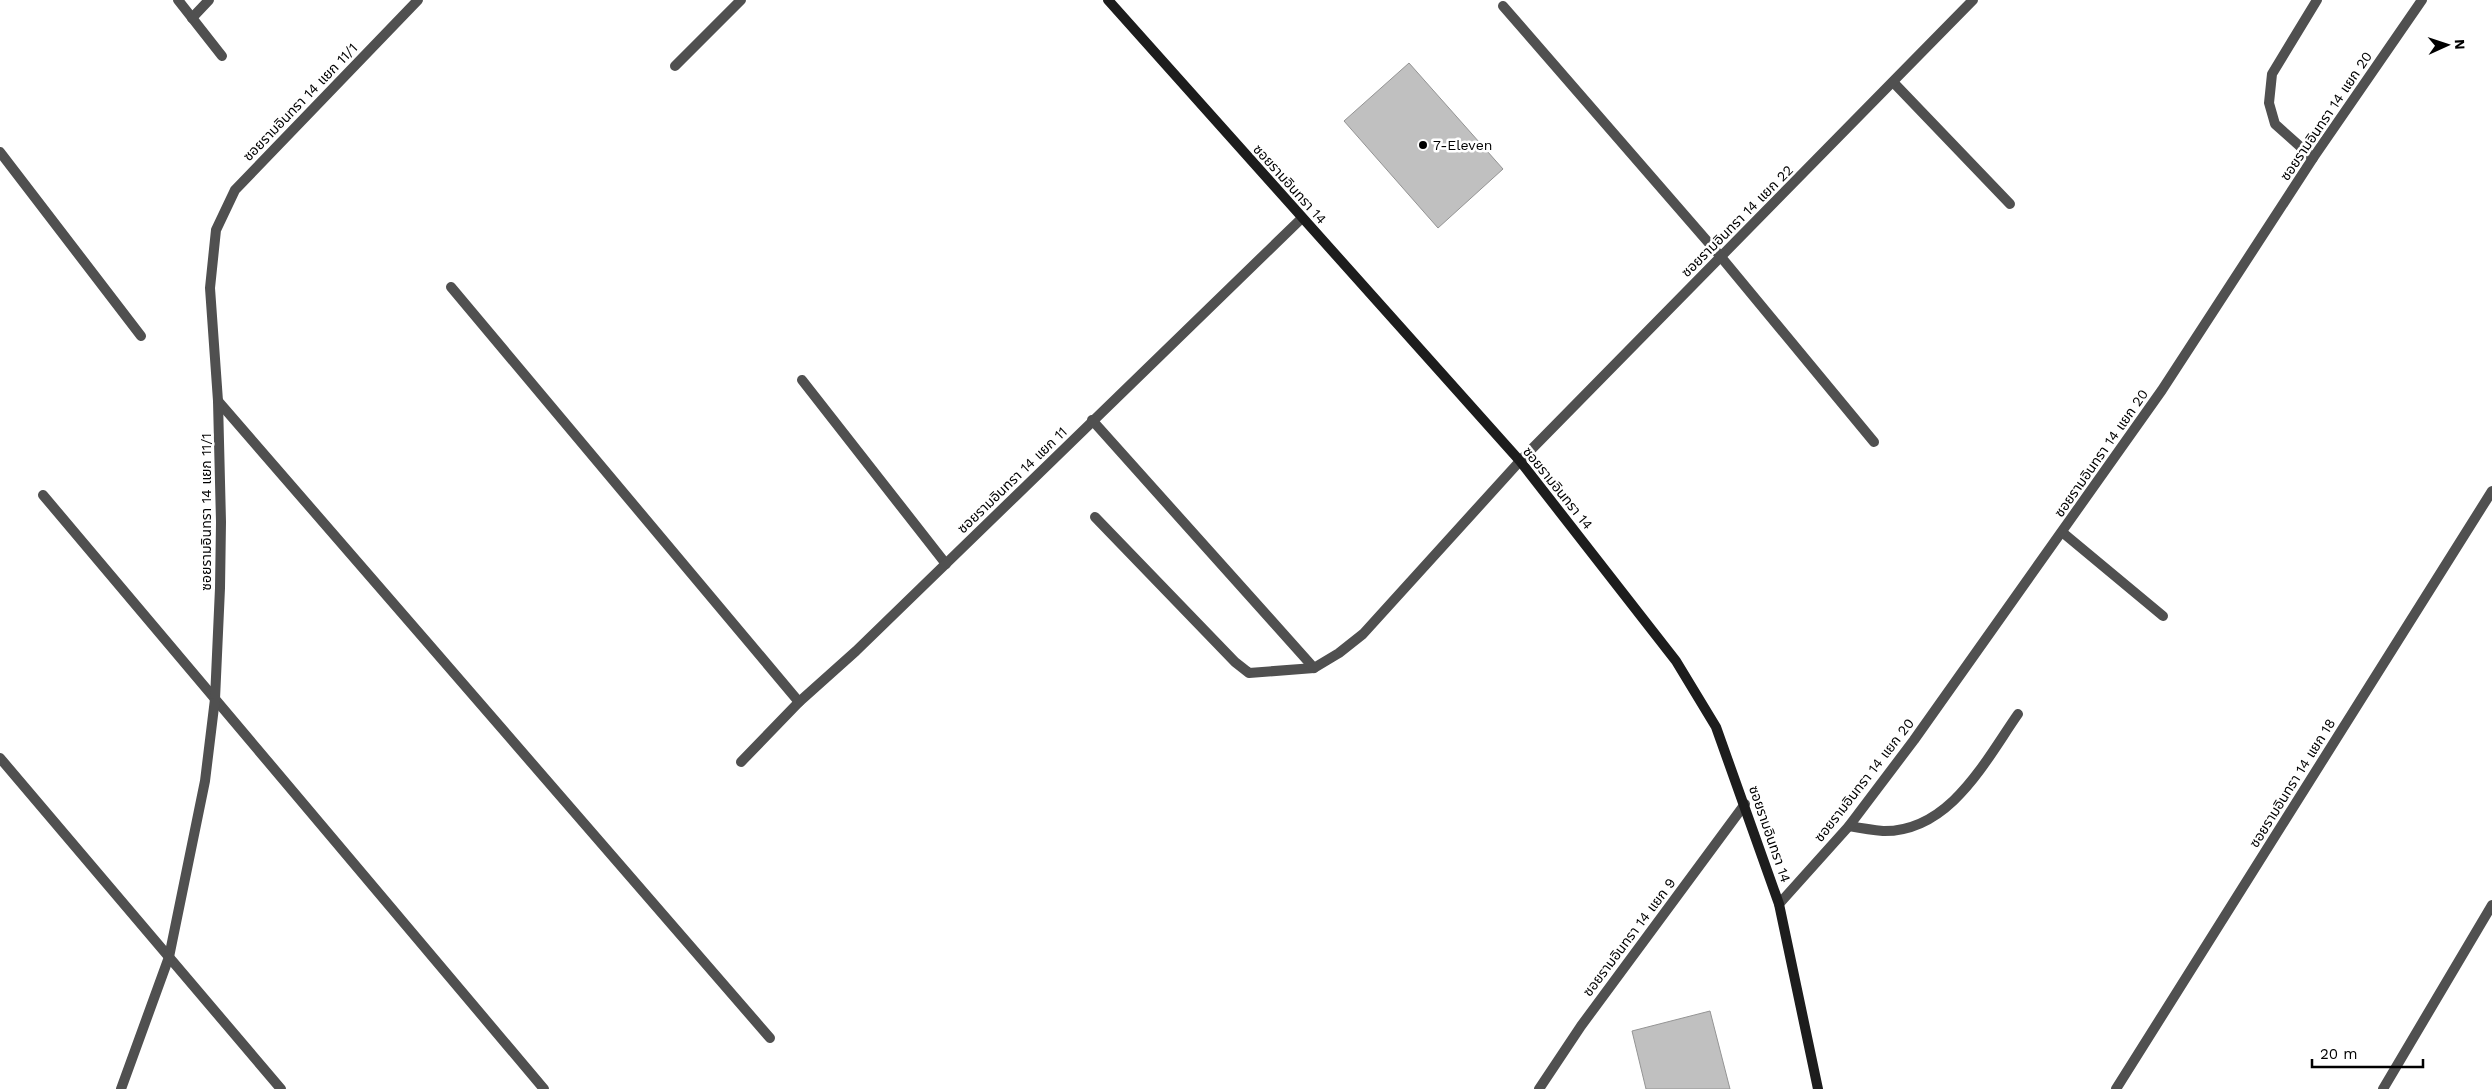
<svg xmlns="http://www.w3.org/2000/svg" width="2492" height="1089" font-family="'Work Sans','Noto Sans Thai',sans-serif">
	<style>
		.building { fill: #c0c0c0; stroke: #949494 }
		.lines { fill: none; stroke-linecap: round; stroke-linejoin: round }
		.lane { stroke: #505050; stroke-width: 10 }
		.street { stroke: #505050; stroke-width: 10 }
		.secondary { stroke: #1d1d1d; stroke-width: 10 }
		.poi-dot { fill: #000; stroke: #fff; stroke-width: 2 }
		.labels { text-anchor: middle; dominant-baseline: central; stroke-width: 5; stroke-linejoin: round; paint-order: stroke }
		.street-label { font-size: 14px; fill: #000; stroke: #fff }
		.poi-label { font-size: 14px; fill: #000; stroke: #fff; text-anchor: start }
	</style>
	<rect width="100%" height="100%" fill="#fff"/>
	<g class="building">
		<path d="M 1409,63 L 1503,169 L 1438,228 L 1344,121 Z"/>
		<path d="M 1710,1011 L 1730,1089 L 1646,1089 L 1632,1031 Z"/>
	</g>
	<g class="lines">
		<g class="lane">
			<path d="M 675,66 L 741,0"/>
			<path d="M 2313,158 L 2275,124 L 2269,103 L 2272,74 L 2317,0"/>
			<path d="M 1095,517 L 1235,662 L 1249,673 L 1314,668"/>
			<path d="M 1849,826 C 1860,828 1872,830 1883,831 C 1950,832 1985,761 2018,714"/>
		</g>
		<g class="street">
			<path d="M 178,0 L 222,56"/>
			<path d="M 1503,6 L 1721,257 L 1874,442"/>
			<path d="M 192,18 L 209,0"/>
			<path d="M 1893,82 L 2010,204"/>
			<path d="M 0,152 L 141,336"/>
			<path d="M 451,287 L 799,702"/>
			<path d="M 802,380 L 946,564"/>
			<path d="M 218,401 L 770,1038"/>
			<path d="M 1092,420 L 1314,668 L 1339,653 L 1363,634 L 1520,461 L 1973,0"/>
			<path d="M 43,495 L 544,1089"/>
			<path d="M 2062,532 L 2163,616"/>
			<path d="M 0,758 L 281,1089"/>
			<path d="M 741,762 L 799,702 L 856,651 L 1302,218"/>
			<path d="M 1779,904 L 1849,826 L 1914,740 L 2162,390 L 2313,158 L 2422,0"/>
			<path d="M 121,1089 L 169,957 L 205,781 L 215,699 L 220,588 L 221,522 L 218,401 L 210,288 L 216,230 L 235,190 L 418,0"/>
			<path d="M 1539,1089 L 1581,1026 L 1745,804"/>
			<path d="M 2116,1089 L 2492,491"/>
			<path d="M 2383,1089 L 2492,905"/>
		</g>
		<path class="secondary" d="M 1108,0 L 1520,461 L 1676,661 L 1716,727 L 1779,904 L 1818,1089"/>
	</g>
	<circle class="poi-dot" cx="1423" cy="145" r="5"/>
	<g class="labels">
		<g class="street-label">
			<text transform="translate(300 102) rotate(-46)">ซอยรามอินทรา 14 แยก 11/1</text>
			<text transform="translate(2326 116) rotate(-56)">ซอยรามอินทรา 14 แยก 20</text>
			<text transform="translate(1290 184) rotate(48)">ซอยรามอินทรา 14</text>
			<text transform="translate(1737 221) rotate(-45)">ซอยรามอินทรา 14 แยก 22</text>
			<text transform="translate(2101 453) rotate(-55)">ซอยรามอินทรา 14 แยก 20</text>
			<text transform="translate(1012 480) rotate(-44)">ซอยรามอินทรา 14 แยก 11</text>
			<text transform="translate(1558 488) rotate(51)">ซอยรามอินทรา 14</text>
			<text transform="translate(206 512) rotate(-90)">ซอยรามอินทรา 14 แยก 11/1</text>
			<text transform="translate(1864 780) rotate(-52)">ซอยรามอินทรา 14 แยก 20</text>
			<text transform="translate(2292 783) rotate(-58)">ซอยรามอินทรา 14 แยก 18</text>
			<text transform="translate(1770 834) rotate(71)">ซอยรามอินทรา 14</text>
			<text transform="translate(1629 937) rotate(-53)">ซอยรามอินทรา 14 แยก 9</text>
		</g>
		<g class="poi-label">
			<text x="1433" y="145">7-Eleven</text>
		</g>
	</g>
	<g transform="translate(2447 45) rotate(87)" stroke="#ffffff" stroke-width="4" paint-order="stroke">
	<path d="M0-4L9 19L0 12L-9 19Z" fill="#000000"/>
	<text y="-8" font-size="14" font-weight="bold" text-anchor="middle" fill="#000000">N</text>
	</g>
	<path d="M2312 1059v8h111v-8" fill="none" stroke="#000000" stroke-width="2.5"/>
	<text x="2320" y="1059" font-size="15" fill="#000000" stroke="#ffffff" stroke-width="4" paint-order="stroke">20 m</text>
</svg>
